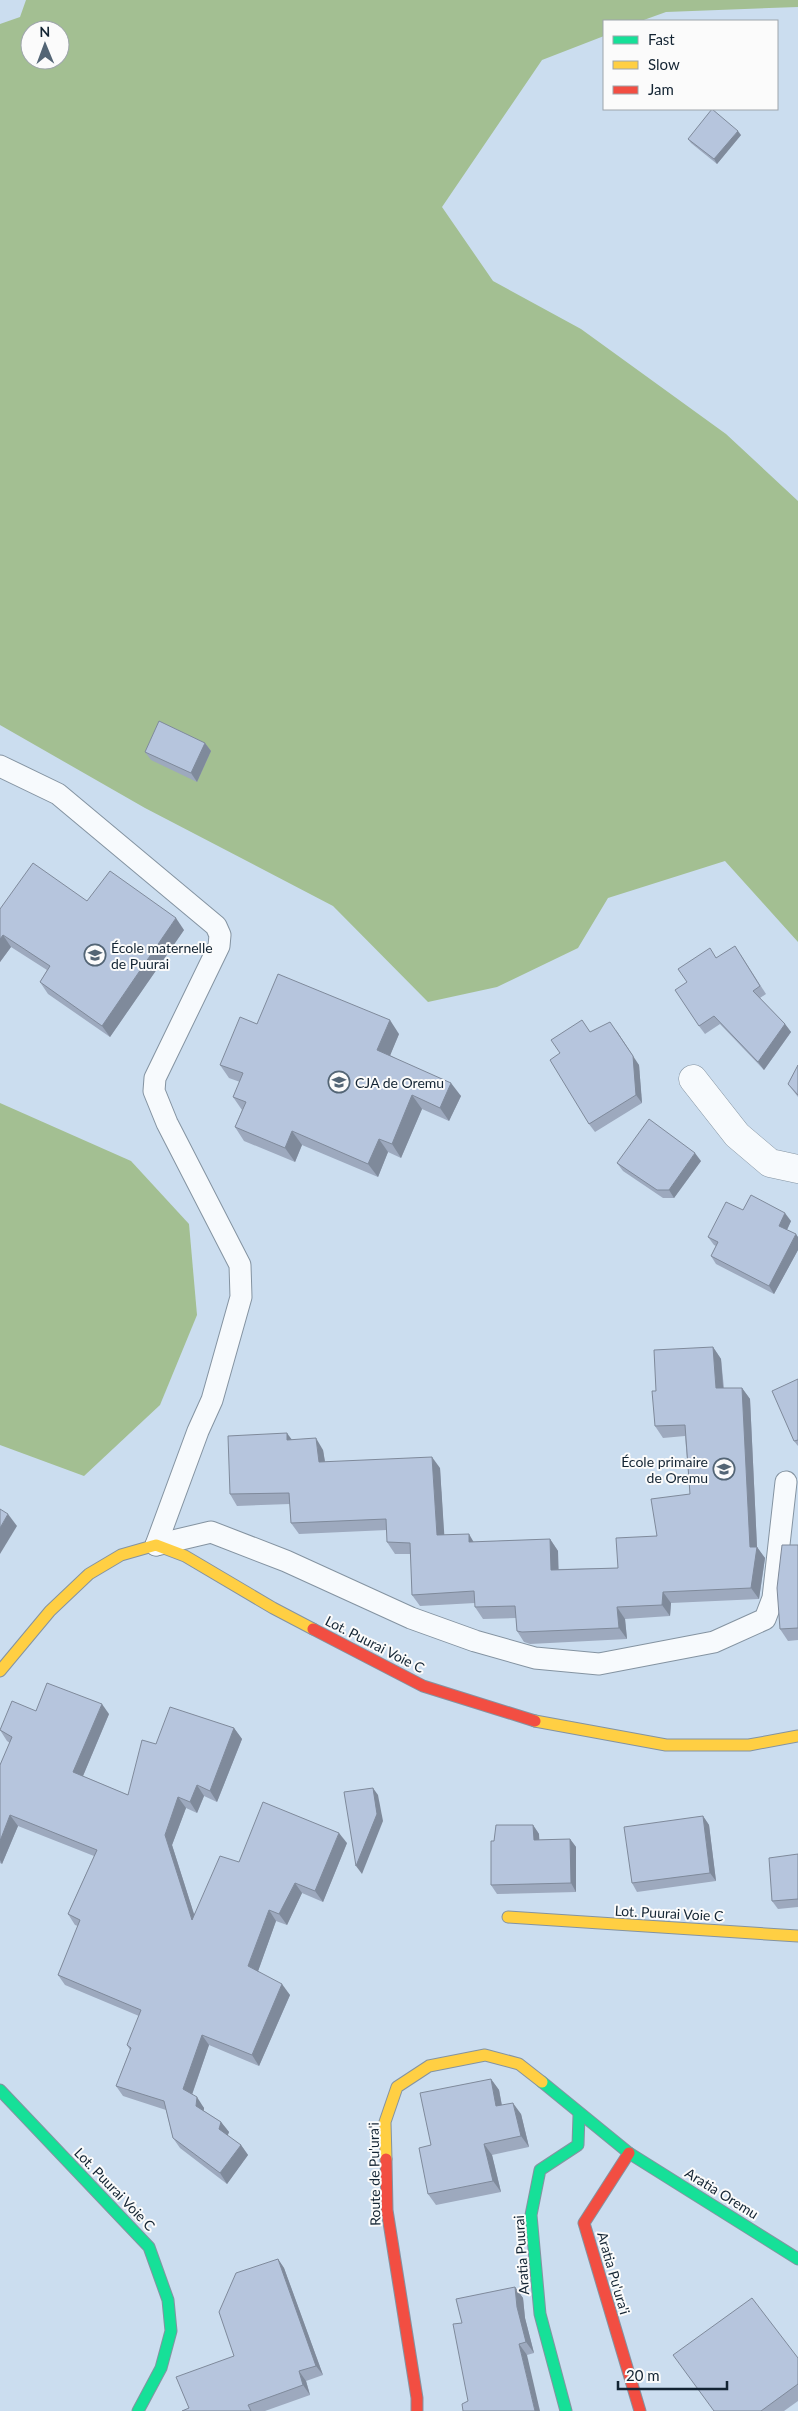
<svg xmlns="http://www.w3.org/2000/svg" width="798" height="2411" font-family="Lato,sans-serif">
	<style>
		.forest { fill: #a3bf92; fill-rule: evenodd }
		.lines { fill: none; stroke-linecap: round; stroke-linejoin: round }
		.lane-casing { stroke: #8493a1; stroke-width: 23 }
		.street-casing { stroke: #8493a1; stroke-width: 29 }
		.fast-casing { stroke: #8493a1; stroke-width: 13 }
		.slow-casing { stroke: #8493a1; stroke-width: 13 }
		.jam-casing { stroke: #8493a1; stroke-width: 13 }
		.lane { stroke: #f7fafd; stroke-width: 21 }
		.street { stroke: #f7fafd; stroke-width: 28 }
		.fast { stroke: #16e098; stroke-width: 11 }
		.slow { stroke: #ffcf43; stroke-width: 11 }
		.jam { stroke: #f24e42; stroke-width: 11 }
		.wall { fill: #9da9be }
		.shaded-wall { fill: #7f8a9b }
		.building { fill: #b6c5dd; stroke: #7f8a9b }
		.labels { text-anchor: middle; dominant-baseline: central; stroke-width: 4; stroke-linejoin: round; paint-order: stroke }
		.poi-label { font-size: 14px; fill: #132433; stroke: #fbfbfb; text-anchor: start }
		.street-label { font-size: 14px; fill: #132433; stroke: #fbfbfb }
	</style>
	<rect width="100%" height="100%" fill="#cbddef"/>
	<g class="forest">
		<path d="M 26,0 L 798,0 L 798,7 L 666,12 L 641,21 L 604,21 L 604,36 L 542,60 L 442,207 L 493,281 L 581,329 L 726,434 L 798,501 L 798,942 L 725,861 L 608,898 L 578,948 L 497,987 L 428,1002 L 333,906 L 145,808 L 0,725 L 0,24 L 20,17 ZM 30,30 L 60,30 L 60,60 L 30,60 Z"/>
		<path d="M 0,1103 L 131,1161 L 189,1224 L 197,1315 L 160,1405 L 84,1476 L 0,1445 Z"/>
	</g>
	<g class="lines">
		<g class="lane-casing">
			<g id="lane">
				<path d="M 0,766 L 58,794 L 216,926 L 220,935 L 219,946 L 155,1078 L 154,1091 L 167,1123 L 240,1265 L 241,1297 L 212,1400 L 198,1431 L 156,1545"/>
				<path d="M 156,1545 L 211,1532 L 286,1561 L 411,1618 L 475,1641 L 535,1658 L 599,1664 L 714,1642 L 765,1619 L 773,1598 L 786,1482"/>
			</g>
		</g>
		<g class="street-casing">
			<path id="street" d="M 693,1079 L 737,1135 L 770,1163 L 798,1169"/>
		</g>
		<g class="fast-casing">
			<g id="fast">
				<path d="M 542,2082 L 629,2153 L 798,2259"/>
				<path d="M 0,2090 L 149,2247 L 168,2300 L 171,2331 L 161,2368 L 138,2411"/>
				<path d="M 566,2411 L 540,2314 L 531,2215 L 540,2170 L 578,2145 L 579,2115"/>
			</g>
		</g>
		<g class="slow-casing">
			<g id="slow">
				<path d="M 0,1671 L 50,1611 L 89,1574 L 121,1555 L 156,1545 L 185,1556 L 273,1608 L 313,1629"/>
				<path d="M 535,1721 L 666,1745 L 749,1745 L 798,1736"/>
				<path d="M 508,1917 L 798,1936"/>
				<path d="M 386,2159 L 385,2122 L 397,2087 L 429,2066 L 485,2055 L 519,2064 L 542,2082"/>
			</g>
		</g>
		<g class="jam-casing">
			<g id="jam">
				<path d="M 313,1629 L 423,1686 L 535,1721"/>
				<path d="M 629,2153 L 584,2223 L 640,2411"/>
				<path d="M 386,2159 L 387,2210 L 417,2398 L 417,2411"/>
			</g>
		</g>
		<use href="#lane" class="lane"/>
		<use href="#street" class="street"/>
		<use href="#fast" class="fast"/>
		<use href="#slow" class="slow"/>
		<use href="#jam" class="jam"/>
	</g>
	<g class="wall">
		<path d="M 741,135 L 717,164 L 691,143 L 688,139 Z"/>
		<path d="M 205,743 L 211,751 L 197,782 L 151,760 L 145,752 Z"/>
		<path d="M 87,901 L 184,930 L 110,1037 L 48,994 L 40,982 L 47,970 L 11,947 L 0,962 L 0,909 Z"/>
		<path d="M 741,955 L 766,994 L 760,998 L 785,1024 L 791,1032 L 764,1070 L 720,1024 L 705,1034 L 699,1026 L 687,982 L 717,958 Z"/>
		<path d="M 257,1024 L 399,1034 L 390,1055 L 461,1096 L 449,1121 L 422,1109 L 401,1158 L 388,1152 L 378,1177 L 302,1145 L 295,1162 L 244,1141 L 235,1127 L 242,1110 L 233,1097 L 240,1082 L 229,1078 L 220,1065 Z"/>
		<path d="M 590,1032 L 639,1065 L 642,1103 L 595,1132 L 589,1124 Z"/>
		<path d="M 798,1065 L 798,1097 L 788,1084 Z"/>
		<path d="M 701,1161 L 674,1198 L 663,1198 L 623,1171 L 617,1163 Z"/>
		<path d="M 743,1210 L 791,1221 L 787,1230 L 798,1237 L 798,1250 L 774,1294 L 716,1264 L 711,1256 L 716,1246 L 714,1245 L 708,1237 Z"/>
		<path d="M 713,1347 L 721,1359 L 724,1388 L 742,1388 L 750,1399 L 757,1547 L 765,1558 L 759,1599 L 671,1603 L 670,1616 L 625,1619 L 627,1639 L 530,1644 L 524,1642 L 517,1631 L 516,1618 L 483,1619 L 475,1607 L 475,1603 L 420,1606 L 412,1595 L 411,1554 L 395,1554 L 387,1542 L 387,1530 L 299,1534 L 291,1523 L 290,1504 L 237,1506 L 230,1494 L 292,1440 L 323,1450 L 325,1462 L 440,1468 L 444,1535 L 474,1542 L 550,1539 L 558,1551 L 558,1569 L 618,1568 L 657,1536 L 690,1494 L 685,1436 L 663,1438 L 655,1426 L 656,1391 Z"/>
		<path d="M 798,1379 L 798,1446 L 794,1441 Z"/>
		<path d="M 798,1545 L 798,1640 L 788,1641 L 780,1629 Z"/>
		<path d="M 36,1711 L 109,1714 L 83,1776 L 128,1795 L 156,1744 L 234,1728 L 242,1739 L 217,1802 L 204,1796 L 197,1813 L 186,1808 L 172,1845 L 194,1914 L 239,1862 L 347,1843 L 323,1902 L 302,1893 L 287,1925 L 276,1921 L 258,1971 L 290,1995 L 259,2066 L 209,2045 L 192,2095 L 204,2108 L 204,2111 L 221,2122 L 229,2132 L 227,2136 L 241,2145 L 248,2155 L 227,2184 L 180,2148 L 173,2138 L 166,2110 L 123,2096 L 116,2086 L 130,2050 L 127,2045 L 139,2016 L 65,1985 L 58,1975 L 78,1926 L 75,1925 L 68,1914 L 94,1856 L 18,1826 L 2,1864 L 0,1863 L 0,1765 L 10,1743 L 7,1741 L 0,1730 Z"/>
		<path d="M 703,1816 L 709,1825 L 716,1881 L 637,1892 L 632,1883 Z"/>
		<path d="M 533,1825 L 539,1834 L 539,1840 L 570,1839 L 576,1847 L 576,1892 L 497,1894 L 491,1885 L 494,1841 Z"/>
		<path d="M 798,1854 L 798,1907 L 778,1909 L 772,1901 Z"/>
		<path d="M 491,2079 L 499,2090 L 502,2105 L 521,2114 L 529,2147 L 492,2155 L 501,2192 L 436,2205 L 428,2194 L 431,2145 Z"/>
		<path d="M 278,2259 L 284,2268 L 323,2375 L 306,2381 L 310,2395 L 265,2411 L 182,2411 L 189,2408 L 234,2356 Z"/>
		<path d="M 515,2287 L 523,2298 L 525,2318 L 534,2353 L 527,2355 L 462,2323 Z"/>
		<path d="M 798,2358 L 798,2401 L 784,2411 L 713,2411 Z"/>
	</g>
	<g class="shaded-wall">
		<path d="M 738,131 L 741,135 L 717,164 L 714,159 Z"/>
		<path d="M 205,743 L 211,751 L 197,782 L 191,773 Z"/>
		<path d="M 176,918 L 184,930 L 110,1037 L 102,1026 Z"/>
		<path d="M 3,935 L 11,947 L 0,962 L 0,939 Z"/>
		<path d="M 390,1020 L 399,1034 L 387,1063 L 377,1050 Z"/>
		<path d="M 785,1024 L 791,1032 L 764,1070 L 758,1062 Z"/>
		<path d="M 616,1030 L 639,1065 L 642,1103 L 636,1095 Z"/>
		<path d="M 451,1083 L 461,1096 L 449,1121 L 440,1108 Z"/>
		<path d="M 412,1095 L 422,1109 L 401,1158 L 392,1144 Z"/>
		<path d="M 292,1131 L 302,1145 L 295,1162 L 285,1148 Z"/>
		<path d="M 379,1139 L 388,1152 L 378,1177 L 368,1164 Z"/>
		<path d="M 695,1153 L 701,1161 L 674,1198 L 669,1190 Z"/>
		<path d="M 785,1213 L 791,1221 L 785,1234 L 779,1226 Z"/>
		<path d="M 796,1234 L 798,1237 L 798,1250 L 774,1294 L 769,1286 Z"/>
		<path d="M 713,1347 L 721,1359 L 724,1400 L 716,1388 Z"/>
		<path d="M 742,1388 L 750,1399 L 757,1547 L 765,1558 L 759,1599 L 751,1588 Z"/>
		<path d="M 287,1433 L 295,1444 L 287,1440 Z"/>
		<path d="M 316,1438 L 323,1450 L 327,1474 L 319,1462 Z"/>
		<path d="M 432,1457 L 440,1468 L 445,1546 L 437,1535 Z"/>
		<path d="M 8,1514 L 17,1526 L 0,1554 L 0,1528 Z"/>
		<path d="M 469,1534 L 476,1546 L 469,1542 Z"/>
		<path d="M 550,1539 L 558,1551 L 559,1581 L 551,1570 Z"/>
		<path d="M 663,1592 L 671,1603 L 670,1616 L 662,1605 Z"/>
		<path d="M 617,1607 L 625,1619 L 627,1639 L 619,1628 Z"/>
		<path d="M 102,1704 L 109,1714 L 80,1783 L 73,1772 Z"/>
		<path d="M 234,1728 L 242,1739 L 217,1802 L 210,1791 Z"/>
		<path d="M 197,1785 L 204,1796 L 197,1813 L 190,1802 Z"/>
		<path d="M 373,1788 L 378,1795 L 383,1821 L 362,1874 L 356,1866 Z"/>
		<path d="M 178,1797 L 186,1808 L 172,1845 L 199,1930 L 192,1920 L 165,1835 Z"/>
		<path d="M 10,1815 L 18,1826 L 2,1864 L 0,1860 L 0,1841 Z"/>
		<path d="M 703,1816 L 709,1825 L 716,1881 L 710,1873 Z"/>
		<path d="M 533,1825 L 539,1834 L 540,1849 L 534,1840 Z"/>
		<path d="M 339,1833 L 347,1843 L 323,1902 L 315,1891 Z"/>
		<path d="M 570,1839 L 576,1847 L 576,1892 L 571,1883 Z"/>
		<path d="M 295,1883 L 302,1893 L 287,1925 L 279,1914 Z"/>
		<path d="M 269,1910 L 276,1921 L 256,1977 L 248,1966 Z"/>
		<path d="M 282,1984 L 290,1995 L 259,2066 L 252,2055 Z"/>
		<path d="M 202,2035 L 209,2045 L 190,2100 L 183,2089 Z"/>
		<path d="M 491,2079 L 499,2090 L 504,2118 L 496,2106 Z"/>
		<path d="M 197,2097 L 204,2108 L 203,2116 L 196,2106 Z"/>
		<path d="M 513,2103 L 521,2114 L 529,2147 L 521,2136 Z"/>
		<path d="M 221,2122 L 229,2132 L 226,2140 L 219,2129 Z"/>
		<path d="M 484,2144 L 492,2155 L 501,2192 L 493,2181 Z"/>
		<path d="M 241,2145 L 248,2155 L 227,2184 L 220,2173 Z"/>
		<path d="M 278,2259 L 284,2268 L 323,2375 L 316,2366 Z"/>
		<path d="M 515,2287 L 523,2298 L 525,2318 L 534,2353 L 526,2342 L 517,2307 Z"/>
		<path d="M 519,2344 L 527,2355 L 540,2411 L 535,2411 Z"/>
		<path d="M 299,2371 L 306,2381 L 310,2395 L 303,2385 Z"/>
	</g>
	<g class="building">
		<path d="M 712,109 L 738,131 L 714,159 L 688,139 Z"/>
		<path d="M 159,721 L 205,743 L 191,773 L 145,752 Z"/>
		<path d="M 33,863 L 87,901 L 110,871 L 176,918 L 102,1026 L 40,982 L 50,966 L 3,935 L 0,939 L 0,909 Z"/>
		<path d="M 735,946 L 760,986 L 753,991 L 785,1024 L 758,1062 L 714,1016 L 699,1026 L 675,990 L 687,982 L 678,969 L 710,948 L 716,958 Z"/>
		<path d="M 278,974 L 390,1020 L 377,1050 L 451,1083 L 440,1108 L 412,1095 L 392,1144 L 379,1139 L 368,1164 L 292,1131 L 285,1148 L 235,1127 L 246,1102 L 233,1097 L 243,1073 L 220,1065 L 240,1017 L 257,1024 Z"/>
		<path d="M 582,1020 L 590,1032 L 610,1022 L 633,1056 L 636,1095 L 589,1124 L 550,1060 L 560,1053 L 551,1040 Z"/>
		<path d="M 798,1065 L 798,1095 L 788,1084 Z"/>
		<path d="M 649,1119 L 695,1153 L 669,1190 L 657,1190 L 617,1163 Z"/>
		<path d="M 751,1195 L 785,1213 L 779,1226 L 796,1234 L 769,1286 L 711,1256 L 718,1242 L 708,1237 L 726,1202 L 743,1210 Z"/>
		<path d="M 713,1347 L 716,1388 L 742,1388 L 750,1547 L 757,1547 L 751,1588 L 663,1592 L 662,1605 L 617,1607 L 619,1628 L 522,1632 L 517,1631 L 515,1606 L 475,1607 L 474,1591 L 412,1595 L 410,1543 L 387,1542 L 386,1519 L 291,1523 L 289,1493 L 230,1494 L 228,1436 L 287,1433 L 287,1440 L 316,1438 L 319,1462 L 432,1457 L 437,1535 L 469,1534 L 469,1542 L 550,1539 L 551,1570 L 618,1568 L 616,1538 L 657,1536 L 651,1499 L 690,1494 L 685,1425 L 655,1426 L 652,1391 L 656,1391 L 654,1350 Z"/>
		<path d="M 798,1379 L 798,1440 L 794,1441 L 772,1391 Z"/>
		<path d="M 0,1509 L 8,1514 L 0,1528 Z"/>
		<path d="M 782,1545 L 798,1545 L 798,1628 L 780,1629 L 777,1588 Z"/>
		<path d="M 47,1683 L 102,1704 L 73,1772 L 128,1795 L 142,1740 L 156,1744 L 170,1707 L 234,1728 L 210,1791 L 197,1785 L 190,1802 L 178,1797 L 165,1835 L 192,1920 L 220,1856 L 239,1862 L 263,1802 L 339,1833 L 315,1891 L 295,1883 L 279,1914 L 269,1910 L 248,1966 L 282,1984 L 252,2055 L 202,2035 L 183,2089 L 197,2097 L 196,2106 L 221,2122 L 219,2129 L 241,2145 L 220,2173 L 173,2138 L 164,2101 L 116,2086 L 131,2048 L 127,2045 L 141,2010 L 58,1975 L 80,1920 L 68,1914 L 97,1850 L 10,1815 L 0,1841 L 0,1765 L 12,1737 L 0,1730 L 12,1701 L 36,1711 Z"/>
		<path d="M 373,1788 L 377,1814 L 356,1866 L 344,1792 Z"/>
		<path d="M 703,1816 L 710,1873 L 632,1883 L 624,1827 Z"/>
		<path d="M 496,1825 L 533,1825 L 534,1840 L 570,1839 L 571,1883 L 491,1885 L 491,1841 L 494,1841 Z"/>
		<path d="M 798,1854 L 798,1899 L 772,1901 L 769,1858 Z"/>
		<path d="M 491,2079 L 496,2106 L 513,2103 L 521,2136 L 484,2144 L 493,2181 L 428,2194 L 419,2148 L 431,2145 L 420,2093 Z"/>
		<path d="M 278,2259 L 316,2366 L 299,2371 L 303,2385 L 248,2405 L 251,2411 L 182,2411 L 189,2408 L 176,2377 L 234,2356 L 219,2312 L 236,2273 Z"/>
		<path d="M 515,2287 L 517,2307 L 526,2342 L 519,2344 L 535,2411 L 463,2411 L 462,2404 L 468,2401 L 453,2324 L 462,2323 L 456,2299 Z"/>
		<path d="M 752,2298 L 798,2358 L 798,2384 L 761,2411 L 714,2411 L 673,2355 Z"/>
	</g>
	<defs>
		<g id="school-ring" transform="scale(1.125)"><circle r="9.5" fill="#fbfbfb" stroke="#536575" stroke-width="1.5"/><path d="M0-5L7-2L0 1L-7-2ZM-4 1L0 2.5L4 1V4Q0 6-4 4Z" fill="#536575"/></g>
	</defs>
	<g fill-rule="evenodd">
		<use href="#school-ring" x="95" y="955"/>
		<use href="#school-ring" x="339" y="1082"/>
		<use href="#school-ring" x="724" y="1469"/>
	</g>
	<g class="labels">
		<g class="poi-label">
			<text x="111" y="947">École maternelle<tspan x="111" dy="16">de Puurai</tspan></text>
			<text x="355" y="1082">CJA de Oremu</text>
			<text x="708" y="1461" text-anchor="end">École primaire<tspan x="708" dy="16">de Oremu</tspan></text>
		</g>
		<g class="street-label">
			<text transform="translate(375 1644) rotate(27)">Lot. Puurai Voie C</text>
			<text transform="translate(669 1913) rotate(3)">Lot. Puurai Voie C</text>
			<text transform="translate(374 2174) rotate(-91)">Route de Pu'ura'i</text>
			<text transform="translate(115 2189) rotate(46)">Lot. Puurai Voie C</text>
			<text transform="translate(722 2193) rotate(32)">Aratia Oremu</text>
			<text transform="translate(521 2255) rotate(-94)">Aratia Puurai</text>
			<text transform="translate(614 2273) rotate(74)">Aratia Pu'ura'i</text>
		</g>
	</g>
	<rect x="603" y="20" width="175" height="90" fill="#fbfbfb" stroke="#9ea5ab"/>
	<rect x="613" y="36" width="25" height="8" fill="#16e098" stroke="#9ea5ab"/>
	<text x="648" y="45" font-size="15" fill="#132433">Fast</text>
	<rect x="613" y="61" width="25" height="8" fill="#ffcf43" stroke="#9ea5ab"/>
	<text x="648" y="70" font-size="15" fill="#132433">Slow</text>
	<rect x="613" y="86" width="25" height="8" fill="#f24e42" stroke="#9ea5ab"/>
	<text x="648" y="95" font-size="15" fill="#132433">Jam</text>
	<g transform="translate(45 45) rotate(359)"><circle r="24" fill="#fbfbfb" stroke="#9ea5ab"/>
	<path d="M0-4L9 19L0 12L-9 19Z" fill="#536575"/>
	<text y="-8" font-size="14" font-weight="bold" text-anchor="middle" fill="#132433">N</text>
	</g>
	<path d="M618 2381v8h109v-8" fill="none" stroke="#132433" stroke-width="2.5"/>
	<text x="626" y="2381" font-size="15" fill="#132433" stroke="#fbfbfb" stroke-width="4" paint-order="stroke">20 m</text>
</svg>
